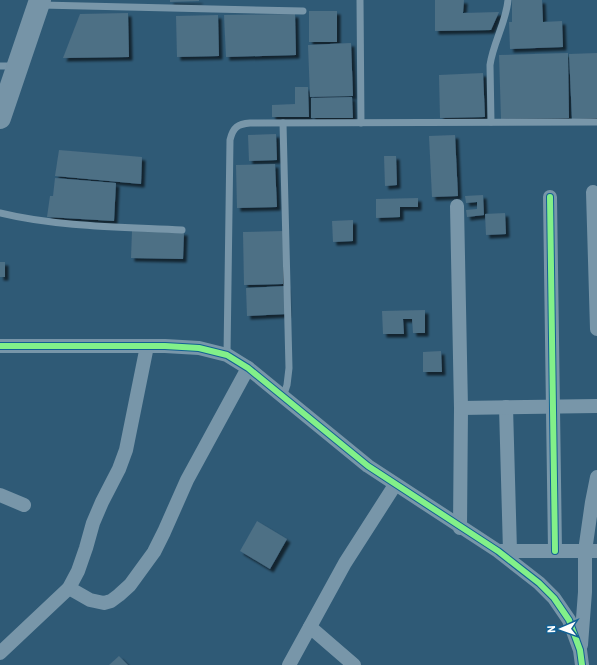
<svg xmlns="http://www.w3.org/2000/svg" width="597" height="665" font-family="Barlow,sans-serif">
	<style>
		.building { fill: #4d6f85; filter: url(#shadow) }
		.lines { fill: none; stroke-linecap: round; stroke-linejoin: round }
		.lane { stroke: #7896a9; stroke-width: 7 }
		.street { stroke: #7896a9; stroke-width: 14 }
		.primary { stroke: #7694a7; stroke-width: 22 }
		.cycleway-casing { stroke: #126093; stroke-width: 8 }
		.cycleway { stroke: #82f089; stroke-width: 6 }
	</style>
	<defs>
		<filter id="shadow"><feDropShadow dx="3.5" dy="3.5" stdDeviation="1" flood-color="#0009"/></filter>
	</defs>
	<rect width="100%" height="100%" fill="#2f5a76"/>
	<g class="building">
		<path d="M 170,0 L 199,0 L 199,1 L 170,2 Z"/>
		<path d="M 435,0 L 464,0 L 463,13 L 499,12 L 491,30 L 435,31 Z"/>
		<path d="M 512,0 L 542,0 L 543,22 L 562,21 L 563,47 L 510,49 L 509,22 L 512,22 Z"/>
		<rect x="309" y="11" width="28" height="31"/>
		<path d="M 128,13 L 129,57 L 63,58 L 80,14 Z"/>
		<path d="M 295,14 L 296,55 L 226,57 L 224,15 Z"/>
		<path d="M 218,15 L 219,56 L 177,57 L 176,16 Z"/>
		<path d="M 351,43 L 353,96 L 310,97 L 308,45 Z"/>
		<path d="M 568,53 L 569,118 L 501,119 L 499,55 Z"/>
		<path d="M 597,53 L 597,118 L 572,119 L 569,54 Z"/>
		<path d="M 483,73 L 485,117 L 440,118 L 439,75 Z"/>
		<path d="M 295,87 L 308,87 L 309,117 L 272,117 L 272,105 L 295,104 Z"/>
		<path d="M 352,97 L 353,118 L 311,118 L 311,98 Z"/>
		<path d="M 276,134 L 277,160 L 249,161 L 248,135 Z"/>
		<path d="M 455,135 L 458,196 L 432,197 L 429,136 Z"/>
		<path d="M 59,150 L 142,157 L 141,184 L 55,176 Z"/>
		<path d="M 384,156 L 396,156 L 397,185 L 385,186 Z"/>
		<path d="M 275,164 L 277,207 L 237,208 L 236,165 Z"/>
		<path d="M 55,178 L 116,183 L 114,221 L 47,217 L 50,196 L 53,196 Z"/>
		<path d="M 483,195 L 484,215 L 467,217 L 466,210 L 477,209 L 477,202 L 466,203 L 465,196 Z"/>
		<path d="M 418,198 L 418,207 L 400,207 L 400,217 L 376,218 L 376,199 Z"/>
		<path d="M 505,213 L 506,234 L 486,235 L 485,214 Z"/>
		<path d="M 353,220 L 353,241 L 333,242 L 332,221 Z"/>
		<path d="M 132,231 L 184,232 L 183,259 L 131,258 Z"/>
		<path d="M 283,231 L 283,284 L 244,285 L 243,232 Z"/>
		<rect x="0" y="262" width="5" height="15"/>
		<path d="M 286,286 L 287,314 L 247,316 L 246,288 Z"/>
		<path d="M 425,310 L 425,333 L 413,333 L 412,319 L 403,319 L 404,334 L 383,334 L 382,311 Z"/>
		<path d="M 441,351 L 442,372 L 423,372 L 423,352 Z"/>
		<path d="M 257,521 L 287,539 L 270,569 L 240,551 Z"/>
		<path d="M 119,656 L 128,665 L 109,665 Z"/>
	</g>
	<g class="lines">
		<g class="lane">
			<path d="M 360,0 L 361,123"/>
			<path d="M 41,5 L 303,11"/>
			<path d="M 0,66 L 15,66"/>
			<path d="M 491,122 L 490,65 C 493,43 506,23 508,0"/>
			<path d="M 283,123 L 289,368 L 287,385 L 283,397"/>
			<path d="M 0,213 C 57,227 123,227 182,230"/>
			<path d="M 227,355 L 230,140 C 233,127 238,124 250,123 L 597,122"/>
		</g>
		<g class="street">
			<path d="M 593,192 L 597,329"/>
			<path d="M 550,197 L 555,551"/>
			<path d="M 457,206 L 461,408 L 460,528"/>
			<path d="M 0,346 L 165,346 L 199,348 L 227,355 L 248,368 L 368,466 L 498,551 L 539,583 L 554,598 L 569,620 L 580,650 L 582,665"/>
			<path d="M 506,407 L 510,551"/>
			<path d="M 461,408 L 597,406"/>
			<path d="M 0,495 L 24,505"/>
			<path d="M 501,551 L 597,551"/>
			<path d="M 69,588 L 90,600 L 104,603 L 111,601 L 119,595 L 130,585 L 154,552 L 164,532 L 187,480 L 248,368"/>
			<path d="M 310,627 L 354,665"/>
			<path d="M 581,645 L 585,592 L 585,551 L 592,502 L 597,477"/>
			<path d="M 0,653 L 69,588 L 78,571 L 86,548 L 93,523 L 102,502 L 119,469 L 126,450 L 147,346"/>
			<path d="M 289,665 L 345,563 L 395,485"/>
		</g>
		<path class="primary" d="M 0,118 L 40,0"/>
		<g class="cycleway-casing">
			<g id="cycleway">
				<path d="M 550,197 L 555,551"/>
				<path d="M 0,346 L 165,346 L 199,348 L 227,355 L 248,368 L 368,466 L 498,551 L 539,583 L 554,598 L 569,620 L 580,650 L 582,665"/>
			</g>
		</g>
		<use href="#cycleway" class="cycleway"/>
	</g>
	<g transform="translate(561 629) rotate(268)" stroke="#126093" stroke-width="3" paint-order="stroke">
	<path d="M0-3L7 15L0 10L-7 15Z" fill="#ffffff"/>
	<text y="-6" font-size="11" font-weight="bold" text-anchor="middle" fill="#ffffff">N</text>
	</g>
</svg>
